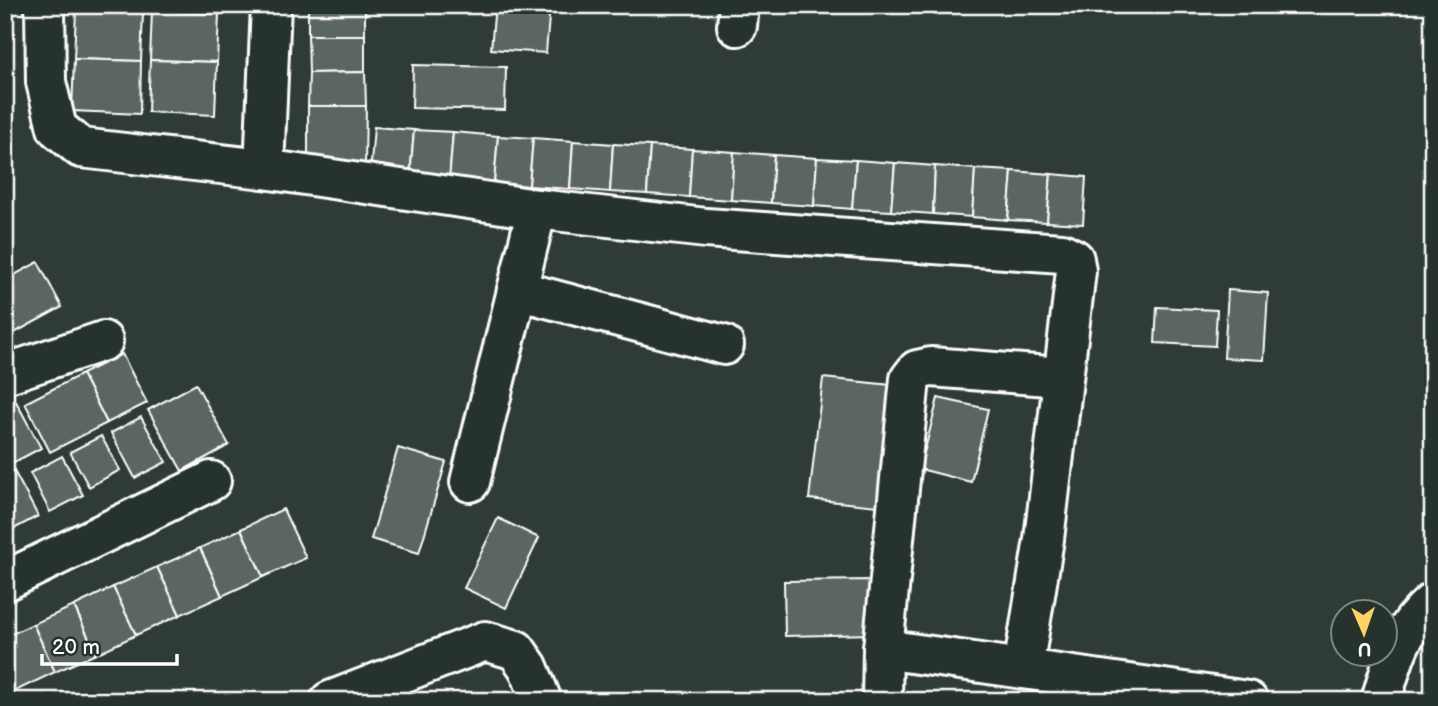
<svg xmlns="http://www.w3.org/2000/svg" width="1438" height="706" font-family="'Balsamiq Sans',sans-serif">
	<style>
		.building { fill: #5b6661; stroke: #fff; stroke-width: 2 }
		.lines { fill: none; stroke-linecap: round; stroke-linejoin: round }
		.minor-casing { stroke: #fff; stroke-width: 44 }
		.minor { stroke: #26332d; stroke-width: 38 }
	</style>
	<rect width="100%" height="100%" fill="#2f3b35"/>
	<filter id="ink" filterUnits="userSpaceOnUse"><feTurbulence type="fractalNoise" baseFrequency=".0143" numOctaves="2"/><feDisplacementMap in="SourceGraphic" scale="14" xChannelSelector="R" yChannelSelector="G"/><feConvolveMatrix kernelMatrix="1 2 1 2 8 2 1 2 1" color-interpolation-filters="sRGB"/></filter>
	<g filter="url(#ink)">
		<g class="building">
			<rect x="308" y="5" width="57" height="30"/>
			<path d="M 495,5 L 550,5 L 546,53 L 491,49 Z"/>
			<path d="M 76,10 L 143,13 L 141,61 L 74,59 Z"/>
			<path d="M 152,11 L 219,14 L 217,62 L 150,60 Z"/>
			<path d="M 308,35 L 365,35 L 365,72 L 309,73 Z"/>
			<path d="M 74,59 L 141,61 L 140,114 L 72,111 Z"/>
			<path d="M 150,60 L 217,62 L 215,115 L 148,112 Z"/>
			<path d="M 413,65 L 506,67 L 505,110 L 412,108 Z"/>
			<path d="M 365,72 L 366,106 L 308,106 L 309,73 Z"/>
			<path d="M 308,106 L 366,106 L 365,166 L 308,166 Z"/>
			<path d="M 374,127 L 414,130 L 410,177 L 370,175 Z"/>
			<path d="M 414,130 L 453,132 L 449,181 L 410,177 Z"/>
			<path d="M 453,132 L 498,136 L 494,183 L 449,181 Z"/>
			<path d="M 498,136 L 533,138 L 529,186 L 494,183 Z"/>
			<path d="M 533,138 L 573,141 L 570,189 L 529,186 Z"/>
			<path d="M 573,141 L 613,144 L 610,192 L 570,189 Z"/>
			<path d="M 613,144 L 650,146 L 647,194 L 610,192 Z"/>
			<path d="M 650,146 L 692,149 L 689,197 L 647,194 Z"/>
			<path d="M 692,149 L 734,152 L 731,200 L 689,197 Z"/>
			<path d="M 734,152 L 774,155 L 771,203 L 731,200 Z"/>
			<path d="M 774,155 L 817,158 L 814,206 L 771,203 Z"/>
			<path d="M 817,158 L 856,160 L 852,209 L 814,206 Z"/>
			<path d="M 856,160 L 895,163 L 891,211 L 852,209 Z"/>
			<path d="M 895,163 L 935,166 L 933,214 L 891,211 Z"/>
			<path d="M 935,166 L 975,169 L 972,217 L 933,214 Z"/>
			<path d="M 975,169 L 1012,171 L 1008,220 L 972,217 Z"/>
			<path d="M 1012,171 L 1051,174 L 1047,222 L 1008,220 Z"/>
			<path d="M 1051,174 L 1086,177 L 1083,224 L 1047,222 Z"/>
			<path d="M 38,262 L 62,307 L 5,338 L 5,280 Z"/>
			<path d="M 1228,290 L 1268,293 L 1264,360 L 1224,358 Z"/>
			<path d="M 1157,307 L 1217,310 L 1215,346 L 1155,343 Z"/>
			<path d="M 122,354 L 147,403 L 107,423 L 82,374 Z"/>
			<path d="M 82,374 L 107,423 L 50,452 L 25,403 Z"/>
			<path d="M 823,378 L 891,385 L 877,506 L 809,499 Z"/>
			<path d="M 196,384 L 229,445 L 182,471 L 148,410 Z"/>
			<path d="M 12,394 L 41,448 L 5,467 L 5,398 Z"/>
			<path d="M 938,398 L 988,409 L 971,482 L 920,469 Z"/>
			<path d="M 141,417 L 166,462 L 135,478 L 111,433 Z"/>
			<path d="M 101,436 L 120,470 L 89,487 L 70,452 Z"/>
			<path d="M 398,448 L 446,462 L 419,553 L 371,539 Z"/>
			<path d="M 62,456 L 83,495 L 50,512 L 30,473 Z"/>
			<path d="M 14,471 L 38,516 L 12,530 L 5,518 L 5,476 Z"/>
			<path d="M 283,509 L 306,558 L 263,577 L 241,529 Z"/>
			<path d="M 498,518 L 539,538 L 506,608 L 464,588 Z"/>
			<path d="M 241,529 L 263,577 L 222,596 L 200,548 Z"/>
			<path d="M 200,548 L 222,596 L 180,615 L 157,567 Z"/>
			<path d="M 157,567 L 180,615 L 136,635 L 113,587 Z"/>
			<path d="M 873,580 L 874,634 L 785,636 L 784,581 Z"/>
			<path d="M 113,587 L 136,635 L 96,654 L 74,606 Z"/>
			<path d="M 74,606 L 96,654 L 55,672 L 33,624 Z"/>
			<path d="M 33,624 L 55,672 L 9,694 L 5,685 L 5,637 Z"/>
		</g>
		<g class="lines">
			<g class="minor-casing">
				<g id="minor">
					<path d="M 45,5 L 46,82 L 57,128 L 81,148 L 264,169 L 537,209 L 706,228 L 1062,253 L 1074,259 L 1076,271 L 1044,539 L 1023,669"/>
					<path d="M 737,26 L 739,5"/>
					<path d="M 264,169 L 271,5"/>
					<path d="M 517,290 L 724,345"/>
					<path d="M 5,374 L 103,341"/>
					<path d="M 470,482 L 537,209"/>
					<path d="M 5,581 L 211,481"/>
					<path d="M 883,649 L 1248,701"/>
					<path d="M 330,701 L 485,641 L 516,650 L 528,667 L 542,701"/>
					<path d="M 882,701 L 883,649 L 910,379 L 917,370 L 931,367 L 1062,377"/>
					<path d="M 1381,701 C 1393,661 1399,630 1433,602"/>
				</g>
			</g>
			<use href="#minor" class="minor"/>
		</g>
	</g>
	<rect width="1438" height="706" fill="none" stroke="#26332d" stroke-width="28"/>
	<rect x="14" y="14" width="1410" height="678" fill="none" stroke="#fff" stroke-width="2.5" filter="url(#ink)"/>
	<g transform="translate(1364 633) rotate(178)"><circle r="33" fill="#26332d" stroke="#7d8581" stroke-width="2"/>
	<path d="M0-5L12 26L0 18L-12 26Z" fill="#ffd166"/>
	<text y="-10" font-size="19" font-weight="bold" text-anchor="middle" fill="#ffffff">U</text>
	</g>
	<path d="M42 654v10h135v-10" fill="none" stroke="#ffffff" stroke-width="3.5"/>
	<text x="52" y="654" font-size="21" fill="#ffffff" stroke="#26332d" stroke-width="5" paint-order="stroke">20 m</text>
</svg>
